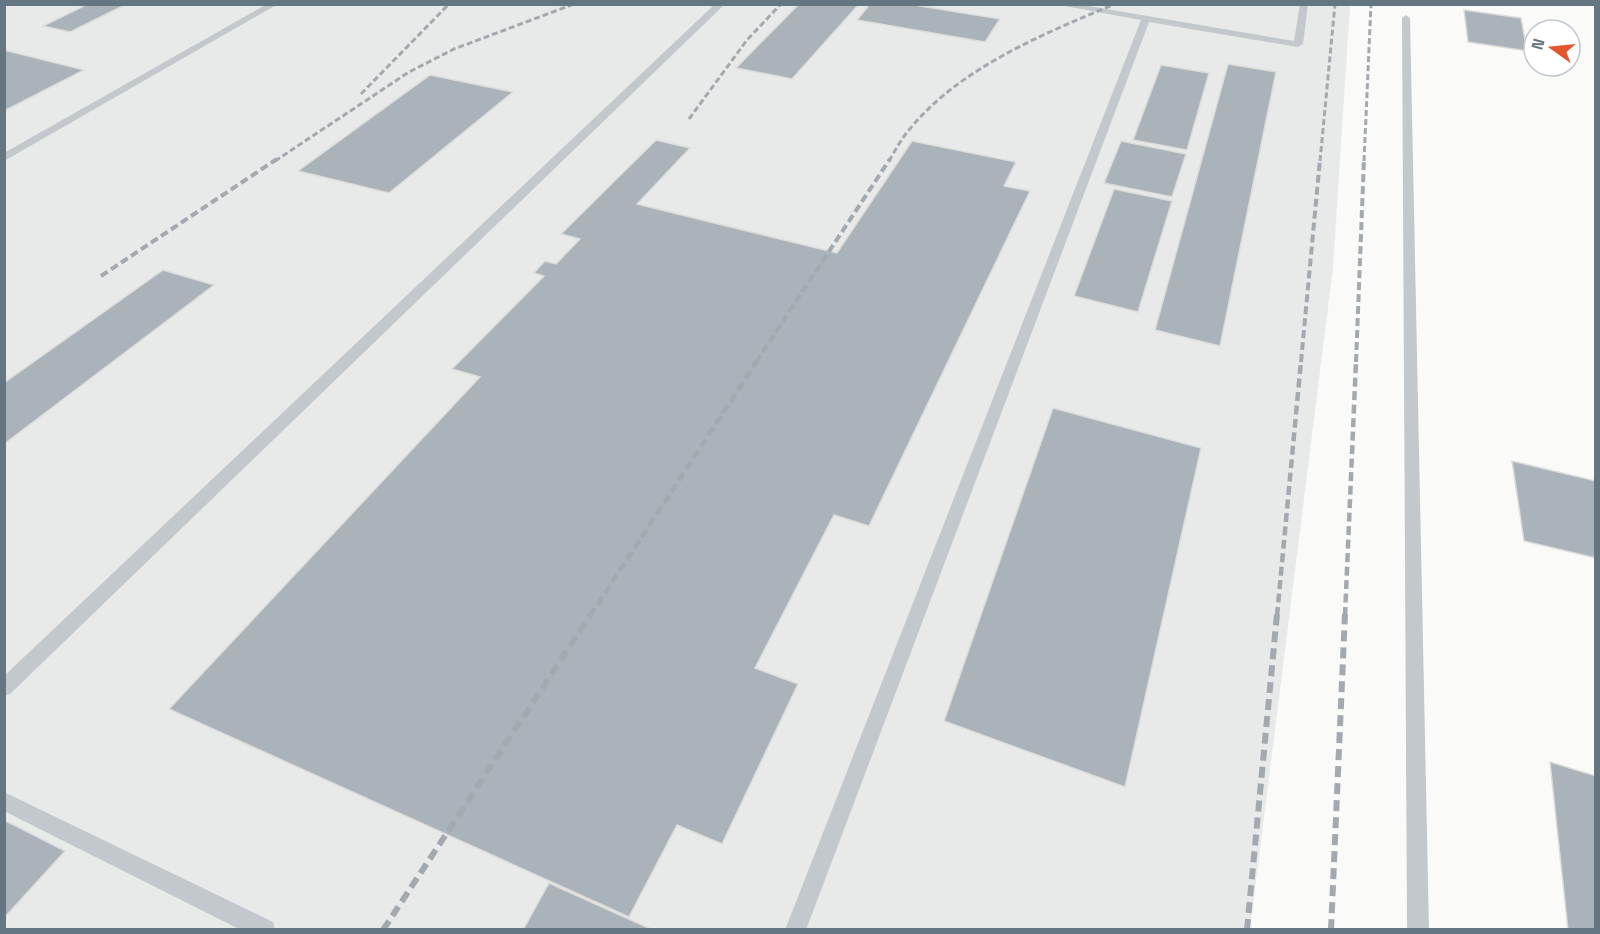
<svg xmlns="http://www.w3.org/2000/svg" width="1600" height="934" font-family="'Space Grotesk',sans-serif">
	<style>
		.built { fill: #e8e9e9 }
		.building { fill: #aab3b9; stroke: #dcdcda; stroke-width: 1.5 }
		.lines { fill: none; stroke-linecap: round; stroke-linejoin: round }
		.lane { fill: #c3c8cc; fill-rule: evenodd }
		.rail-far3 { stroke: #a2aab0; stroke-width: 3; stroke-dasharray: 6 3; stroke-linecap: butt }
		.rail-far2 { stroke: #a2aab0; stroke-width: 4; stroke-dasharray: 8 4; stroke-linecap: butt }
		.rail-far1 { stroke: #a2aab0; stroke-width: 4.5; stroke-dasharray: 9 4.5; stroke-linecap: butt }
		.rail { stroke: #a2aab0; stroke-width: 6; stroke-dasharray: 11 6; stroke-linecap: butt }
	</style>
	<rect width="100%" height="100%" fill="#fafaf8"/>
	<path class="built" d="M 5,5 L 1350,5 L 1333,268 L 1250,929 L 5,930 Z"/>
	<g class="building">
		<path d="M 88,4 L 127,4 L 70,32 L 43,26 Z"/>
		<path d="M 799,4 L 859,4 L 792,79 L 736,68 Z"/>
		<path d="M 870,4 L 908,4 L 1000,19 L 985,42 L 857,20 Z"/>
		<path d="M 1464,10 L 1521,18 L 1527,51 L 1468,42 Z"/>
		<path d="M 4,50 L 84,70 L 4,111 Z"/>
		<path d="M 1228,64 L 1276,72 L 1220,346 L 1155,330 Z"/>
		<path d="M 1161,65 L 1209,73 L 1187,150 L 1133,140 Z"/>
		<path d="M 430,75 L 513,92 L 389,193 L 298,171 Z"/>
		<path d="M 656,140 L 690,148 L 637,204 L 837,253 L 912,141 L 1016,162 L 1004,186 L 1030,191 L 869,526 L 834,515 L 755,668 L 798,684 L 722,844 L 677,825 L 629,917 L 169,709 L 480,377 L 452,369 L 544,276 L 534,273 L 545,261 L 556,264 L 580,239 L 561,234 Z"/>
		<path d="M 1121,141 L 1186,154 L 1172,197 L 1104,183 Z"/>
		<path d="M 1114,189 L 1172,201 L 1138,312 L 1074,296 Z"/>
		<path d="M 163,270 L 214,285 L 4,444 L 4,383 Z"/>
		<path d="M 1053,408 L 1201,448 L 1125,787 L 944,721 Z"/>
		<path d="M 1512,461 L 1596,481 L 1596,558 L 1524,541 Z"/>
		<path d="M 1550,762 L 1596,776 L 1596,930 L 1568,930 Z"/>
		<path d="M 4,820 L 65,851 L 4,918 Z"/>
		<path d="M 549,883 L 653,930 L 523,930 Z"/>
	</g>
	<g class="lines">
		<g class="lane">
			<path d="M 267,4 L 278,4 L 4,161 L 4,153 Z"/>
			<path d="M 715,4 L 725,4 L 10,694 L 4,696 L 4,676 Z"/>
			<path d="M 1054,4 L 1077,4 L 1294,41 L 1300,4 L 1308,4 L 1303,44 L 1298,47 L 1149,22 L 806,930 L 785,930 L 1141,20 Z"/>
			<path d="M 1406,15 L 1410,18 L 1429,930 L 1407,930 L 1402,18 Z"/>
			<path d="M 4,792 L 273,922 L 275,930 L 241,930 L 4,811 Z"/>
		</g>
		<g class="rail-far3">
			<path d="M 361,94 L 449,4"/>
			<path d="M 689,119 L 747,40 L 781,4"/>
			<path d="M 275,161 L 409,72 L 454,49 L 574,4"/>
			<path d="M 889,161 C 895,151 901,139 909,130 C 959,68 1043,34 1115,4"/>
			<path d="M 1320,161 L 1335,4"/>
			<path d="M 1364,161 L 1371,4"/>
		</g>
		<g class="rail-far2">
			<path d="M 101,276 L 277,159"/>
			<path d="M 756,362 L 890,159"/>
			<path d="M 1301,362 L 1320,159"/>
			<path d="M 1356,362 L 1364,159"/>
		</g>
		<g class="rail-far1">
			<path d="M 590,616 L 757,361"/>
			<path d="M 1277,616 L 1301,361"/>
			<path d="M 1345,616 L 1356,361"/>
		</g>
		<g class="rail">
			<path d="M 383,930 L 591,614"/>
			<path d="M 1247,930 L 1277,614"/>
			<path d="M 1331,930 L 1345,614"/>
		</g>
	</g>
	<rect width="1600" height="934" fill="none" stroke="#657683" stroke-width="12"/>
	<g transform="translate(1552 48) rotate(285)"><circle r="28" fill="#ffffff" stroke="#c1c8cd" stroke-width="1.5"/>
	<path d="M0-4.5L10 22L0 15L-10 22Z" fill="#e4572e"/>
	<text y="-9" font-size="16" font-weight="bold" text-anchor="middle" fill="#657683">N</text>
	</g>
</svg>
